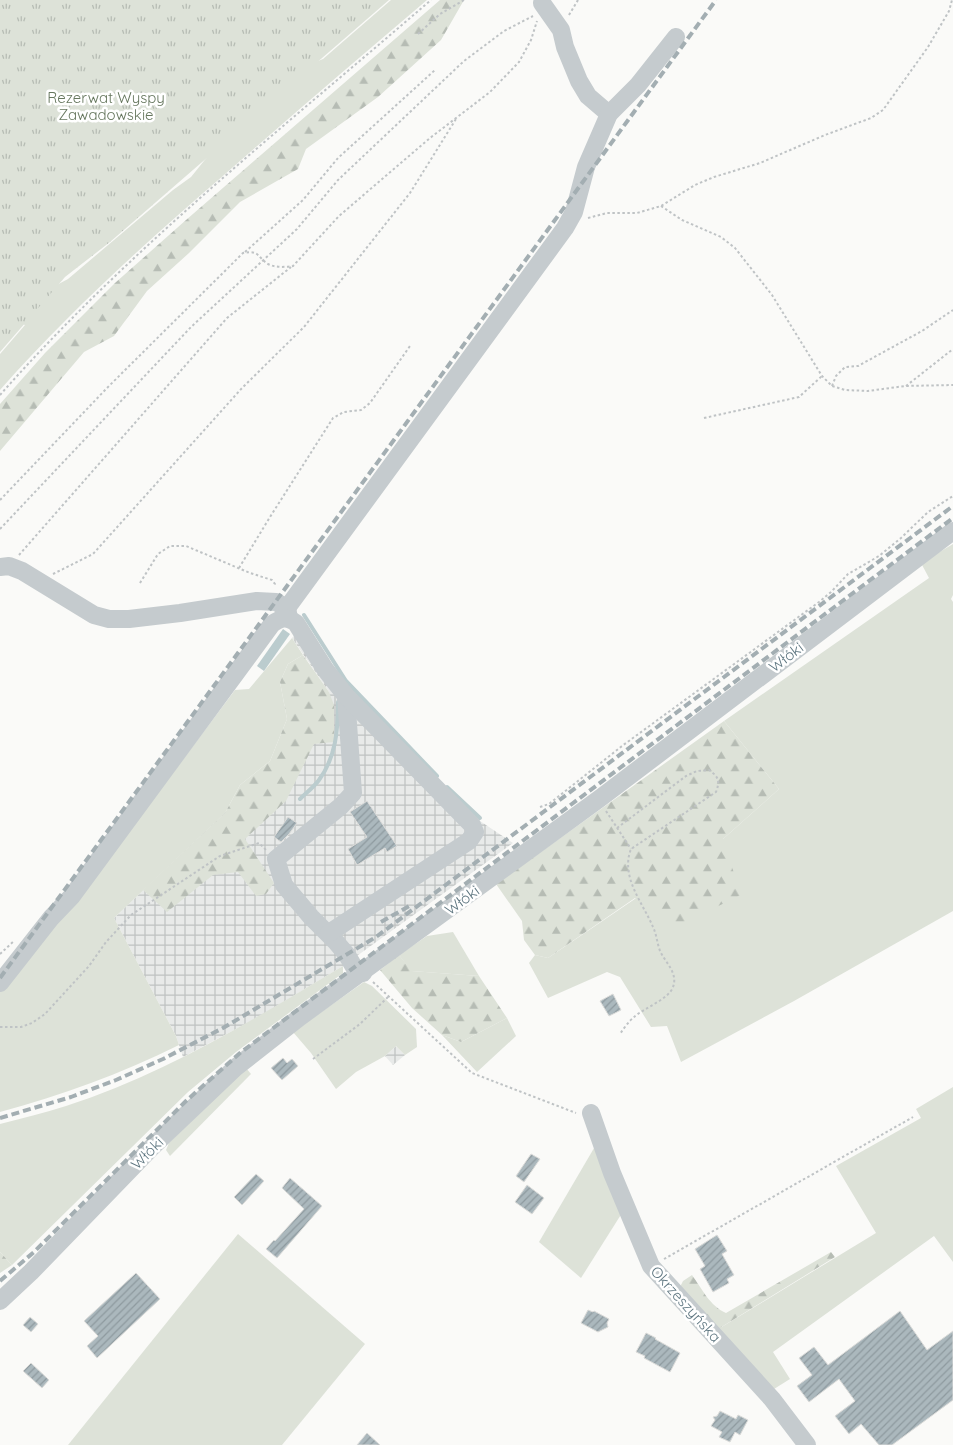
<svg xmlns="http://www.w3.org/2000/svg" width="953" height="1445" font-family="Quicksand,sans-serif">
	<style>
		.industrial { fill: url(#industrial-grid) }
		.grass { fill: #dde2d8 }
		.forest { fill: url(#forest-firs) }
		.park { fill: url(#park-tufts) }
		.water { fill: #bbccce }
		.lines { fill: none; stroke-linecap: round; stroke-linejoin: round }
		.stream { stroke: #bbccce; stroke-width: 4 }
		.building { fill: url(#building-hatch); stroke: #dcdcda }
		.path { stroke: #bfc3c5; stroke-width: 2; stroke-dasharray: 2.5 2.5; stroke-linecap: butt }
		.minor { stroke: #c5cbce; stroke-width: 18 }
		.rail { stroke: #a3aeb2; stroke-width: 4; stroke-dasharray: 8 4; stroke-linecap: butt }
		.labels { text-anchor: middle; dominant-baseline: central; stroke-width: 5; stroke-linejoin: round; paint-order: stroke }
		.park-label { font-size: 15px; fill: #66775e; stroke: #fff }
		.street-label { font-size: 15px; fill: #5e7680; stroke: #fff }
	</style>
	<defs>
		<pattern id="industrial-grid" width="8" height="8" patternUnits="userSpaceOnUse" patternTransform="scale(1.25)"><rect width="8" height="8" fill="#e8eae9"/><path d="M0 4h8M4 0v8" fill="none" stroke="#bfc2c2"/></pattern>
		<pattern id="forest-firs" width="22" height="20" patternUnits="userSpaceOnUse" patternTransform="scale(1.25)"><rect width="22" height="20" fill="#dde2d8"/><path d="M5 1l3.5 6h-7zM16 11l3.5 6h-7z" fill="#b6bcb4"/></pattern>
		<pattern id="park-tufts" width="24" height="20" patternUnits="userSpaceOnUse" patternTransform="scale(1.25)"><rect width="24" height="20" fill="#dde2d8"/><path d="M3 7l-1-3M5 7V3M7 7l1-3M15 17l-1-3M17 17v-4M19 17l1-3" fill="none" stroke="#b6bcb4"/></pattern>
		<pattern id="building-hatch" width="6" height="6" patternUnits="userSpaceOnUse" patternTransform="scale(1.25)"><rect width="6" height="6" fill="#abb8bd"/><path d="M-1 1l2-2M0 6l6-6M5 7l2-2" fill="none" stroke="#8e9a9f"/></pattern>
	</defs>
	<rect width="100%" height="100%" fill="#fafaf8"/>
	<g class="industrial">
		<path d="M 304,623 L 343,683 L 461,805 L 480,821 L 513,843 L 343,966 L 255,1019 L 183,1057 L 176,1036 L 114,918 L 264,775 L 329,692 L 292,638 Z"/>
		<path d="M 396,1046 L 405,1055 L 393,1065 L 385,1056 Z"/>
	</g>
	<g class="grass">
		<path d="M 391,0 L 427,0 C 359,58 291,116 224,175 C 145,243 69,312 0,390 L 0,354 L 25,325 L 0,315 L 68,279 L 173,190 L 191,177 L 216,146 L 300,68 L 323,59 Z"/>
		<path d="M 953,544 L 953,595 L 951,599 L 953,602 L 953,911 L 794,1001 L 681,1062 L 667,1026 L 651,1027 L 620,977 L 607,972 L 548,998 L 529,963 L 535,955 L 548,958 L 723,839 L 779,789 L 724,721 L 929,578 L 921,563 Z"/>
		<path d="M 292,638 L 303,655 L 288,664 L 280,682 L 287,719 L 270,761 L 240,785 L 225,813 L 114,918 L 176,1036 L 179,1045 C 121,1074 62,1095 0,1112 L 0,990 L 124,838 L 235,690 L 249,689 Z"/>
		<path d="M 453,932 L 479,976 L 411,971 L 399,955 L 427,936 Z"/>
		<path d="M 343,966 L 343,973 L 236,1052 L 188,1092 L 12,1265 L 0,1252 L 0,1124 C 22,1118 44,1113 66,1106 C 165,1074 254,1019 343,966 Z"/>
		<path d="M 364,982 L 372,986 L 416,1029 L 417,1047 L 405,1055 L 396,1046 L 385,1056 L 356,1072 L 336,1089 L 311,1053 L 293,1032 Z"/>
		<path d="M 507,1018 L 516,1036 L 477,1072 L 442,1035 L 461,1042 Z"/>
		<path d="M 246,1068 L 251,1074 L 170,1156 L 166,1150 L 169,1143 Z"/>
		<path d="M 953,1087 L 953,1262 L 934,1236 L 773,1352 L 790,1379 L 774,1389 L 715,1331 L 876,1233 L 836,1166 L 921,1118 L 916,1109 Z"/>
		<path d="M 597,1143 L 622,1213 L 581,1278 L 539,1242 Z"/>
		<path d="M 238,1234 L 365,1344 L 282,1445 L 68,1445 Z"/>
	</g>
	<g class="forest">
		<path d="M 440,0 L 464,0 L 441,40 L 378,97 L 306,149 L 298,169 L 240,202 L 189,253 L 147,291 L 114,336 L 84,352 L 0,451 L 0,404 L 45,353 L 115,283 L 186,220 Z"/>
		<path d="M 303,655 L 329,692 L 334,705 L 334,742 L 314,744 L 286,801 L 245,839 L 274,883 L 266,894 L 256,896 L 238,872 L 213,875 L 167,912 L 143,890 L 225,813 L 240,785 L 270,761 L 287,719 L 280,682 L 288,664 Z"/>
		<path d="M 724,721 L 779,789 L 723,839 L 741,895 L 673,928 L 635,898 L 548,958 L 535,955 L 524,940 L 522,921 L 496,884 Z"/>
		<path d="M 399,955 L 412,971 L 479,976 L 507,1018 L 461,1042 L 442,1035 L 412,1008 L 380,970 Z"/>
		<path d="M 0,1252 L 12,1265 L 0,1273 Z"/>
		<path d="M 831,1252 L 835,1257 L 715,1331 L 680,1287 L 683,1281 L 692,1275 C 702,1289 710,1306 726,1313 Z"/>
	</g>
	<path class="park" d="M 0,0 L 389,0 L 110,242 L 65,277 L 0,352 Z"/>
	<path class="water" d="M 283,629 L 290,634 L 264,671 L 257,666 Z"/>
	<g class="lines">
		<g class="stream">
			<path d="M 304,615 L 346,681 L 437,776"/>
			<path d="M 447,787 L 480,818"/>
			<path d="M 300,799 C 306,793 314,787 319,780 C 336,757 338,730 338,702"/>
		</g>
	</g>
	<g class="building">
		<path d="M 367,801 L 397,846 L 387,852 L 385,848 L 357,865 L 348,849 L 367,837 L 350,812 Z"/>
		<path d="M 288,817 L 297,823 L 289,834 L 281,842 L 274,837 Z"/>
		<path d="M 613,994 L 621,1010 L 609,1016 L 600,1001 Z"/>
		<path d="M 283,1058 L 287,1063 L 292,1059 L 298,1066 L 282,1080 L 271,1068 Z"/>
		<path d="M 531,1154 L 540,1159 L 524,1182 L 516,1176 Z"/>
		<path d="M 256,1174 L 264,1181 L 242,1205 L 234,1197 Z"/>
		<path d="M 290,1178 L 322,1206 L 277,1258 L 266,1249 L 274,1240 L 275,1241 L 304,1209 L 282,1188 Z"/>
		<path d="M 527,1185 L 544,1198 L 532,1214 L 515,1202 Z"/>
		<path d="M 717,1235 L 727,1251 L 722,1254 L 734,1275 L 727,1279 L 729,1283 L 713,1292 L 700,1269 L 705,1266 L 695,1249 Z"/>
		<path d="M 136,1273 L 160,1299 L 97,1358 L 87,1346 L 98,1336 L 84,1321 Z"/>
		<path d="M 588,1310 L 593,1312 L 594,1311 L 609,1319 L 607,1323 L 608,1327 L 598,1332 L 581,1323 Z"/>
		<path d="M 900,1311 L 927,1350 L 953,1331 L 953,1400 L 892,1445 L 879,1445 L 861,1424 L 849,1434 L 835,1416 L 855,1401 L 839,1379 L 809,1402 L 797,1386 L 812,1375 L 799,1358 L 814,1347 L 828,1365 Z"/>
		<path d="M 30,1317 L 38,1324 L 31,1332 L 23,1325 Z"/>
		<path d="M 646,1333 L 656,1338 L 655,1339 L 680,1353 L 670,1372 L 644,1358 L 645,1356 L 636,1352 Z"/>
		<path d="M 31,1363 L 49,1380 L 42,1388 L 23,1371 Z"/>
		<path d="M 720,1411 L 736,1419 L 738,1415 L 748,1420 L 740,1435 L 735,1432 L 730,1442 L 719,1437 L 722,1432 L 711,1426 L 715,1420 L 713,1417 L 717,1416 Z"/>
		<path d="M 367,1433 L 380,1445 L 357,1445 Z"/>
	</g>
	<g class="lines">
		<g class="path">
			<path d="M 569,15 L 578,0"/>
			<path d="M 418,34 L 440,14 L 464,0"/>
			<path d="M 661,206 L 682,220 L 721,237 L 735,248 L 772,295 L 822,376 L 832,386 L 845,390 L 868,391 L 905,386 L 953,385"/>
			<path d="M 588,218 L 607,213 L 637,213 L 661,206 L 695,185 L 714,177 L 760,163 L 825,135 L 871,118 L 883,110 L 928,47 L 949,11 L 952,0"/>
			<path d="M 245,252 L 303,200 L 338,158 L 435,70"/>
			<path d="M 832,386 L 836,376 L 845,367 L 858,366 L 922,331 L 953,310"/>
			<path d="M 906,386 L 953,349"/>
			<path d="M 0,395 C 129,249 284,127 431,0"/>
			<path d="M 704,418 L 799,397 L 822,376"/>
			<path d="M 0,500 L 108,387 L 243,253 C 260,250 257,257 268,264 C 276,268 285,267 293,266 L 339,216 L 430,138 L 490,92 L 519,62 L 531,40 L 537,21"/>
			<path d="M 0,529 L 191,327 L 297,229 L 338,180 L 464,61 L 504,31 L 533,16"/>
			<path d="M 19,555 L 227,318 L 291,267"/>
			<path d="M 239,568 L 270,517 L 333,418 L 344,412 L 361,410 L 370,403 L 410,346"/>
			<path d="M 53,574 L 93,554 L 242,388 L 304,327 L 410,193 L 456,119"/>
			<path d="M 140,583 L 158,554 L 170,546 L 186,546 L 250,573 L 272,580 L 275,584 L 274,586"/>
			<path d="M 540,807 L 549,804 L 622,746 L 819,602 L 831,592 L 848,574 L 879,556 L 901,538 L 928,512 L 953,496"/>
			<path d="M 606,811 L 631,849"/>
			<path d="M 617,828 L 686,776 L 697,771 L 709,770 C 719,777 720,781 716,792 L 631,849 C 620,877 643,903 653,927 C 657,935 657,945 661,953 C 667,964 678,974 673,987 C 669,999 644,1008 634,1017 C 629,1021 624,1028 620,1034"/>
			<path d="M 0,954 L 14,941"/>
			<path d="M 373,982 L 472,1073 L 576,1113"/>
			<path d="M 0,1027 L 21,1027 L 32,1023 L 45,1014 L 89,966 L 106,942 L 131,915 L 220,856 L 259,843 L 266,850"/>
			<path d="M 313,1059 L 360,1024 L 389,996"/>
			<path d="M 664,1259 L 913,1117"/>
		</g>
		<g class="minor">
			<path d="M 542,3 L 561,30 L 565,47 L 579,81 L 588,96 L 609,114"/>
			<path d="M 0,567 L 9,566 L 22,571 L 94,615 L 109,619 L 129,619 L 180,613 L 257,601 L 276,602 L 287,608 L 289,618"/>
			<path d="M 287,608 L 565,228 L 574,212 L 586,167 L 609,114 L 638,85 L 676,37"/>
			<path d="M 346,696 L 353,793 L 341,806 L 276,859 L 284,885 L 311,917 L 336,942 L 347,955 L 354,967 L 363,973"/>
			<path d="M 0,983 L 51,918 L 72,896 L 272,624 C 281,618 286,616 296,623 L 325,669 L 346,696 L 472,825 L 475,832 L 469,841 L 329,933"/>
			<path d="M 591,1113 L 612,1173 L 651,1266 L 772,1399 L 807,1445"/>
			<path d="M 0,1301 L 31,1272 L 151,1148 L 235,1068 L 300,1017 L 599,799 L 953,531"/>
		</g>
		<g class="rail">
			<path d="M 381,922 L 411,905"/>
			<path d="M 0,978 L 716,0"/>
			<path d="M 0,1118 L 71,1097 L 116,1080 L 163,1059 L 223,1028 L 376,937 L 953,506"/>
			<path d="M 0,1281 L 34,1252 L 186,1101 L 240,1053 L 953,518"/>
		</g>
	</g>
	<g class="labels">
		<g class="park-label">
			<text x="106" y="97">Rezerwat Wyspy<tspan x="106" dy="17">Zawadowskie</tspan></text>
		</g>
		<g class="street-label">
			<text transform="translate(786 657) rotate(-37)">Włóki</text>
			<text transform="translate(462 900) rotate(-36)">Włóki</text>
			<text transform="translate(147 1153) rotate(-45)">Włóki</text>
			<text transform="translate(686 1304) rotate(48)">Okrzeszyńska</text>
		</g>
	</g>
</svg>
